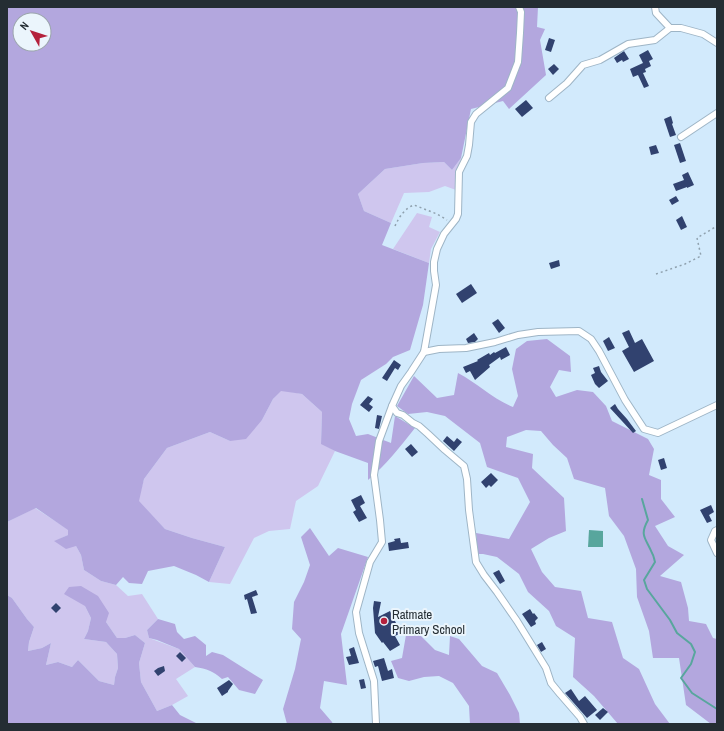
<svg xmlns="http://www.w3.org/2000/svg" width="724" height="731" font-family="'Archivo Narrow',sans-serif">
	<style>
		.green { fill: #cfc6ee }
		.forest { fill: #b3a7de; fill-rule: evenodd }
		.water { fill: #58a69d }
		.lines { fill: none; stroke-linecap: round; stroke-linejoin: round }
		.stream { stroke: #58a69d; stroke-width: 2 }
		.building { fill: #31426f }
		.minor-casing { stroke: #9eb5c6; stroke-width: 8 }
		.path { stroke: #8fa1ae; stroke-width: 1.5; stroke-dasharray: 2 3; stroke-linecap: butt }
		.minor { stroke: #fff; stroke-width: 6 }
		.poi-dot { fill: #b4213c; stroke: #ebf5fc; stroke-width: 1.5 }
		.labels { text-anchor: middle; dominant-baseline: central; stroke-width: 4; stroke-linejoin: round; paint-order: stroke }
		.poi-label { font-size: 13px; fill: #242d33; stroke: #ebf5fc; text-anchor: start }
	</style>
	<rect width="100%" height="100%" fill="#d2eafc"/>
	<g class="green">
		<path d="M 461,158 L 456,190 L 445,186 L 429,192 L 404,193 L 391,223 L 364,211 L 358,194 L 385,169 L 423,163 L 444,162 L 452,170 Z"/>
		<path d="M 417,213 L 432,217 L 429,227 L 440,232 L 431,249 L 429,263 L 393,249 Z"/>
		<path d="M 281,390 L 302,394 L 322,412 L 321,443 L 335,451 L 318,486 L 296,501 L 290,529 L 269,531 L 254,538 L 230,584 L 209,582 L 225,547 L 192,538 L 165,529 L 138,501 L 144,479 L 167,448 L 210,432 L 230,441 L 262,420 L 273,399 Z"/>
		<path d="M 35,508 L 69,530 L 68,535 L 55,541 L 76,546 L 81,555 L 84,570 L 101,581 L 116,585 L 128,596 L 142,594 L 158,619 L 147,630 L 149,638 L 179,649 L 195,667 L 176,679 L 188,696 L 172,705 L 157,711 L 141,682 L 139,663 L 145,643 L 135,635 L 125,638 L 117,638 L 106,622 L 85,606 L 91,618 L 88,631 L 84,639 L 106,642 L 117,654 L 118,668 L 115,677 L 114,685 L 99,681 L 78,660 L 72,667 L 58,662 L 46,665 L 51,643 L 42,648 L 28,651 L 29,642 L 34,627 L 27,619 L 12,598 L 7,595 L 7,522 Z"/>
	</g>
	<g class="forest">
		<path d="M 7,7 L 538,7 L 537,27 L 545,29 L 540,40 L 546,75 L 509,109 L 503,101 L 471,109 L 461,158 L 452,170 L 444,162 L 423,163 L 385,169 L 358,194 L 364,211 L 391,223 L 382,245 L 429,263 L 423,305 L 410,350 L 393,357 L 386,364 L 361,380 L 352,404 L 349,419 L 356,436 L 368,434 L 391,443 L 395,416 L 415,428 C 400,447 386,465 368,480 L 368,463 L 335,451 L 321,444 L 322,412 L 302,394 L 281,391 L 273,399 L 262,420 L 246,439 L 230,441 L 210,432 L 167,448 L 144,479 L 139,501 L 165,529 L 192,538 L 225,547 L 209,582 L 196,575 L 174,566 L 148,571 L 142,584 L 129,583 L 123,577 L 116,585 L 101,581 L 84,570 L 81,555 L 76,546 L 66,549 L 54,541 L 68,535 L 68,530 L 36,508 L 7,522 ZM 20,20 L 44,20 L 44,44 L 20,44 Z"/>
		<path d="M 547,339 L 570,356 L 571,372 L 559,370 L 550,387 L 556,397 L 577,390 L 593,392 L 606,406 L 612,421 L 648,439 L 654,449 L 649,475 L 661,480 L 661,499 L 675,517 L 655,526 L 668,546 L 684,555 L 660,576 L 681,582 L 688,608 L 689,621 L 706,624 L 713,638 L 717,639 L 717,724 L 711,724 L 686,705 L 679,658 L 653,658 L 649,631 L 637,597 L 636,569 L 624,536 L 609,516 L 605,488 L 574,479 L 567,458 L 553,445 L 541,431 L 526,430 L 507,437 L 506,447 L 533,454 L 532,468 L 564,498 L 566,531 L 549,538 L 531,549 L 542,572 L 555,587 L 581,591 L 588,618 L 612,622 L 623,658 L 639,669 L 655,704 L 670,724 L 618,724 L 594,696 L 573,677 L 575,638 L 556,626 L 549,611 L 528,592 L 519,574 L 497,557 L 483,554 L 478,554 L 476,533 L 509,539 L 530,502 L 518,478 L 487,467 L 480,443 L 445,416 L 427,412 L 408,414 L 397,406 L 414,376 L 437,398 L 454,395 L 458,373 C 477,383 493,399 513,407 L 518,396 L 512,369 L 516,349 L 527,341 Z"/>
		<path d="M 310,528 L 329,556 L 338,548 L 368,557 L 341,634 L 347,685 L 324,681 L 320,708 L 332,722 L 333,724 L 287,724 L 283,709 L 295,669 L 301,639 L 292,629 L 294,602 L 304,582 L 310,565 L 301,537 Z"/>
		<path d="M 81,586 L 98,596 L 109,613 L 106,622 L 117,638 L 125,638 L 135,635 L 145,643 L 139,663 L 141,682 L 157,711 L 172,705 L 180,715 L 198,724 L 7,724 L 7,595 L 12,598 L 27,619 L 34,627 L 29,642 L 28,651 L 42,648 L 51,643 L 46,665 L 58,662 L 72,667 L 78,660 L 99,681 L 114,685 L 115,677 L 118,668 L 117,654 L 106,642 L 84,639 L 88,631 L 91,618 L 85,606 L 64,594 L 69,587 Z"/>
		<path d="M 158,619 L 175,624 L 177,632 L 184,639 L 195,636 L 206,645 L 206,656 L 212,652 L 223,655 L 263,680 L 255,694 L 239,690 L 228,677 L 222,679 C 213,671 207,669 195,667 L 179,649 L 157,640 L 149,638 L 147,630 Z"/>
		<path d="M 406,635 L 420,635 L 435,650 L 449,655 L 450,636 L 459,639 L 482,666 L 497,673 L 510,695 L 519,713 L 520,724 L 470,724 L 469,706 L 453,683 L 439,676 L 424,677 L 409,681 L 398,678 L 391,661 L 402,658 Z"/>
	</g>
	<path class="water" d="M 589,530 L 603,531 L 603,547 L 588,547 Z"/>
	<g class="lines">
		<path class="stream" d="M 642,499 L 648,520 C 639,536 646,538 652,553 C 654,556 654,559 655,562 L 644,580 L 647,589 L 670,620 L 677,633 L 691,644 L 695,652 L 691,664 L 681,678 L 692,693 L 717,709"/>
	</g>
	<g class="building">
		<path d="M 549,38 L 555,40 L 551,52 L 545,50 Z"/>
		<path d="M 648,50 L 653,59 L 649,61 L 651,66 L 645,69 L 646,72 L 643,73 L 649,86 L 644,88 L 638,75 L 633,77 L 630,69 L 643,63 L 639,55 Z"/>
		<path d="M 624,51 L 629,59 L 623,62 L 622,60 L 617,63 L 614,58 Z"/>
		<path d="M 554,64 L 559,69 L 553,75 L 548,69 Z"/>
		<path d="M 526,100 L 533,108 L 522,117 L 515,109 Z"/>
		<path d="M 671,116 L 673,123 L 672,124 L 676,135 L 670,137 L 664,119 Z"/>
		<path d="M 680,143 L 686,161 L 680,163 L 674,145 Z"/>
		<path d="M 656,145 L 659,153 L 651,155 L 649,147 Z"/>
		<path d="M 688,172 L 694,185 L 687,188 L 687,187 L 676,191 L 673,184 L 684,180 L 682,175 Z"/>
		<path d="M 676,196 L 679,201 L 672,205 L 669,200 Z"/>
		<path d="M 682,216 L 687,227 L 681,230 L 676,220 Z"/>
		<path d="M 559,260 L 560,266 L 551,269 L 549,263 Z"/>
		<path d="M 471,284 L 477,293 L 462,303 L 456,294 Z"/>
		<path d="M 498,319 L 505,328 L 499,333 L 492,323 Z"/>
		<path d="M 629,330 L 635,343 L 642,339 L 654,361 L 634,372 L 622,351 L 629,347 L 622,333 Z"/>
		<path d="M 474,333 L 478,339 L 475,342 L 468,343 L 466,339 Z"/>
		<path d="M 609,337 L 615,348 L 608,351 L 603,341 Z"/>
		<path d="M 506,347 L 510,355 L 501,360 L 500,357 L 489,365 L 490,367 L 475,380 L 470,371 L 466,373 L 463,367 L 478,361 L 477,360 L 489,353 L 490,355 L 494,352 L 495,353 Z"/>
		<path d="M 394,360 L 401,365 L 398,370 L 395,368 L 387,381 L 382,378 Z"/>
		<path d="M 599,366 L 601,372 L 608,381 L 599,388 L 595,384 L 591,375 L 595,373 L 593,368 Z"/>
		<path d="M 368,396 L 373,399 L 369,404 L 373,407 L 369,412 L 360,405 Z"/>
		<path d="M 615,404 L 618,409 L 627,419 L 636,431 L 633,433 L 610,408 Z"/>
		<path d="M 377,415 L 382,416 L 379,429 L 375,428 Z"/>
		<path d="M 447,436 L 454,442 L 457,438 L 462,442 L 454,451 L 443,441 Z"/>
		<path d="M 411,444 L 418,452 L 412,457 L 405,449 Z"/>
		<path d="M 664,458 L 667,468 L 661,470 L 658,460 Z"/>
		<path d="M 491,473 L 498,480 L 491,487 L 489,485 L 486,488 L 481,482 Z"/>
		<path d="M 361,495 L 365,503 L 360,506 L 367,518 L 359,522 L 353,512 L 356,510 L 351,500 Z"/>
		<path d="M 711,505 L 714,512 L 709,515 L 712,521 L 707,523 L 700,510 Z"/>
		<path d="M 400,538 L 401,543 L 408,542 L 409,548 L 389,551 L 388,543 L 395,541 L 394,539 Z"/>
		<path d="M 499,570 L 505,581 L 500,584 L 493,573 Z"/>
		<path d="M 256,590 L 258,595 L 252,597 L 257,613 L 251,614 L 247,599 L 245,600 L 244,595 Z"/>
		<path d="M 374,601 L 381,602 L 378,617 L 390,611 L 401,633 L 395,636 L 400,645 L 390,651 L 383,642 L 382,643 L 375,633 L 373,608 Z"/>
		<path d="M 56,603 L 61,608 L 56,613 L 51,608 Z"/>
		<path d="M 530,609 L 533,614 L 534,613 L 538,618 L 535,621 L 536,624 L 531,627 L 522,614 Z"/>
		<path d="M 542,642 L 546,649 L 541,652 L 537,645 Z"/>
		<path d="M 354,647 L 359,663 L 349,665 L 346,657 L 351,656 L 349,649 Z"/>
		<path d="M 180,652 L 186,658 L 182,662 L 176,656 Z"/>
		<path d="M 384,658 L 388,671 L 392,669 L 394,678 L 382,681 L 378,666 L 375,667 L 373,661 Z"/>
		<path d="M 164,666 L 165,671 L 158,676 L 154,671 L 158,668 Z"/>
		<path d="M 364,679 L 366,688 L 361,689 L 359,680 Z"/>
		<path d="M 229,680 L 233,684 L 228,691 L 228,692 L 222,696 L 217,688 Z"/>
		<path d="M 571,689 L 579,701 L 585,696 L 597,710 L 587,718 L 565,693 Z"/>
		<path d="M 603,708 L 608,712 L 600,720 L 595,715 Z"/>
	</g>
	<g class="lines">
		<g class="minor-casing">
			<g id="minor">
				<path d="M 519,7 L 521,12 L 520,33 L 518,62 L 508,88 L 476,114 L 471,122 L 469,145 L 467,156 L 459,172 L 458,214 L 456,219 L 444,234 L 437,249 L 434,262 L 434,271 L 436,285 L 424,352 L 411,372 L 401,386 L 392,406 L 397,413 L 403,415 L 413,423 L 419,426 L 428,434 L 445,450 L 464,466 L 467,479 L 469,510 L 476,562 L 484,575 L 497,592 L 517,621 L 546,668 L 551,683 L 560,694 L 580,717 L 584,724"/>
				<path d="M 655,7 L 656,13 L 670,28 L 681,28 L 703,34 L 717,43"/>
				<path d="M 549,98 L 567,83 L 583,65 L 600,60 L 628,44 L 655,40 L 670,28"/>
				<path d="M 681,137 L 717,113"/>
				<path d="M 424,352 L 439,349 L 466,348 L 495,342 L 518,335 L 538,332 L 579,331 L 591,339 L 599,351 L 625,400 L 644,429 L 658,433 L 717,405"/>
				<path d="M 717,530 L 715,531 L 711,540 L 717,553"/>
				<path d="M 376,724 L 374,681 L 359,633 L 356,612 L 370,562 L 382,542 L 380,520 L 374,475 L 379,441 L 392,406"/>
			</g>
		</g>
		<g class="path">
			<path d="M 395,226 C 399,217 405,208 414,205 L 437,214 L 447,220"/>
			<path d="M 656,274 L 685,264 L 701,256 L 697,238 L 717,226"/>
		</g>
		<use href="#minor" class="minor"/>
	</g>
	<circle class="poi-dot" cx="384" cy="621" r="4"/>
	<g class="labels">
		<g class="poi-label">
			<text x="392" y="614">Ratmate<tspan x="392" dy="15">Primary School</tspan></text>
		</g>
	</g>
	<rect width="724" height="731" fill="none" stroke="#242d33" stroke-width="16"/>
	<g transform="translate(32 32) rotate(309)"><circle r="19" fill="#ebf5fc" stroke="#9ba5ac"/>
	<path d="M0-3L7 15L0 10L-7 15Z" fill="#b4213c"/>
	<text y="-6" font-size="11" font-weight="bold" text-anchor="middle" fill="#242d33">N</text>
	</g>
</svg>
